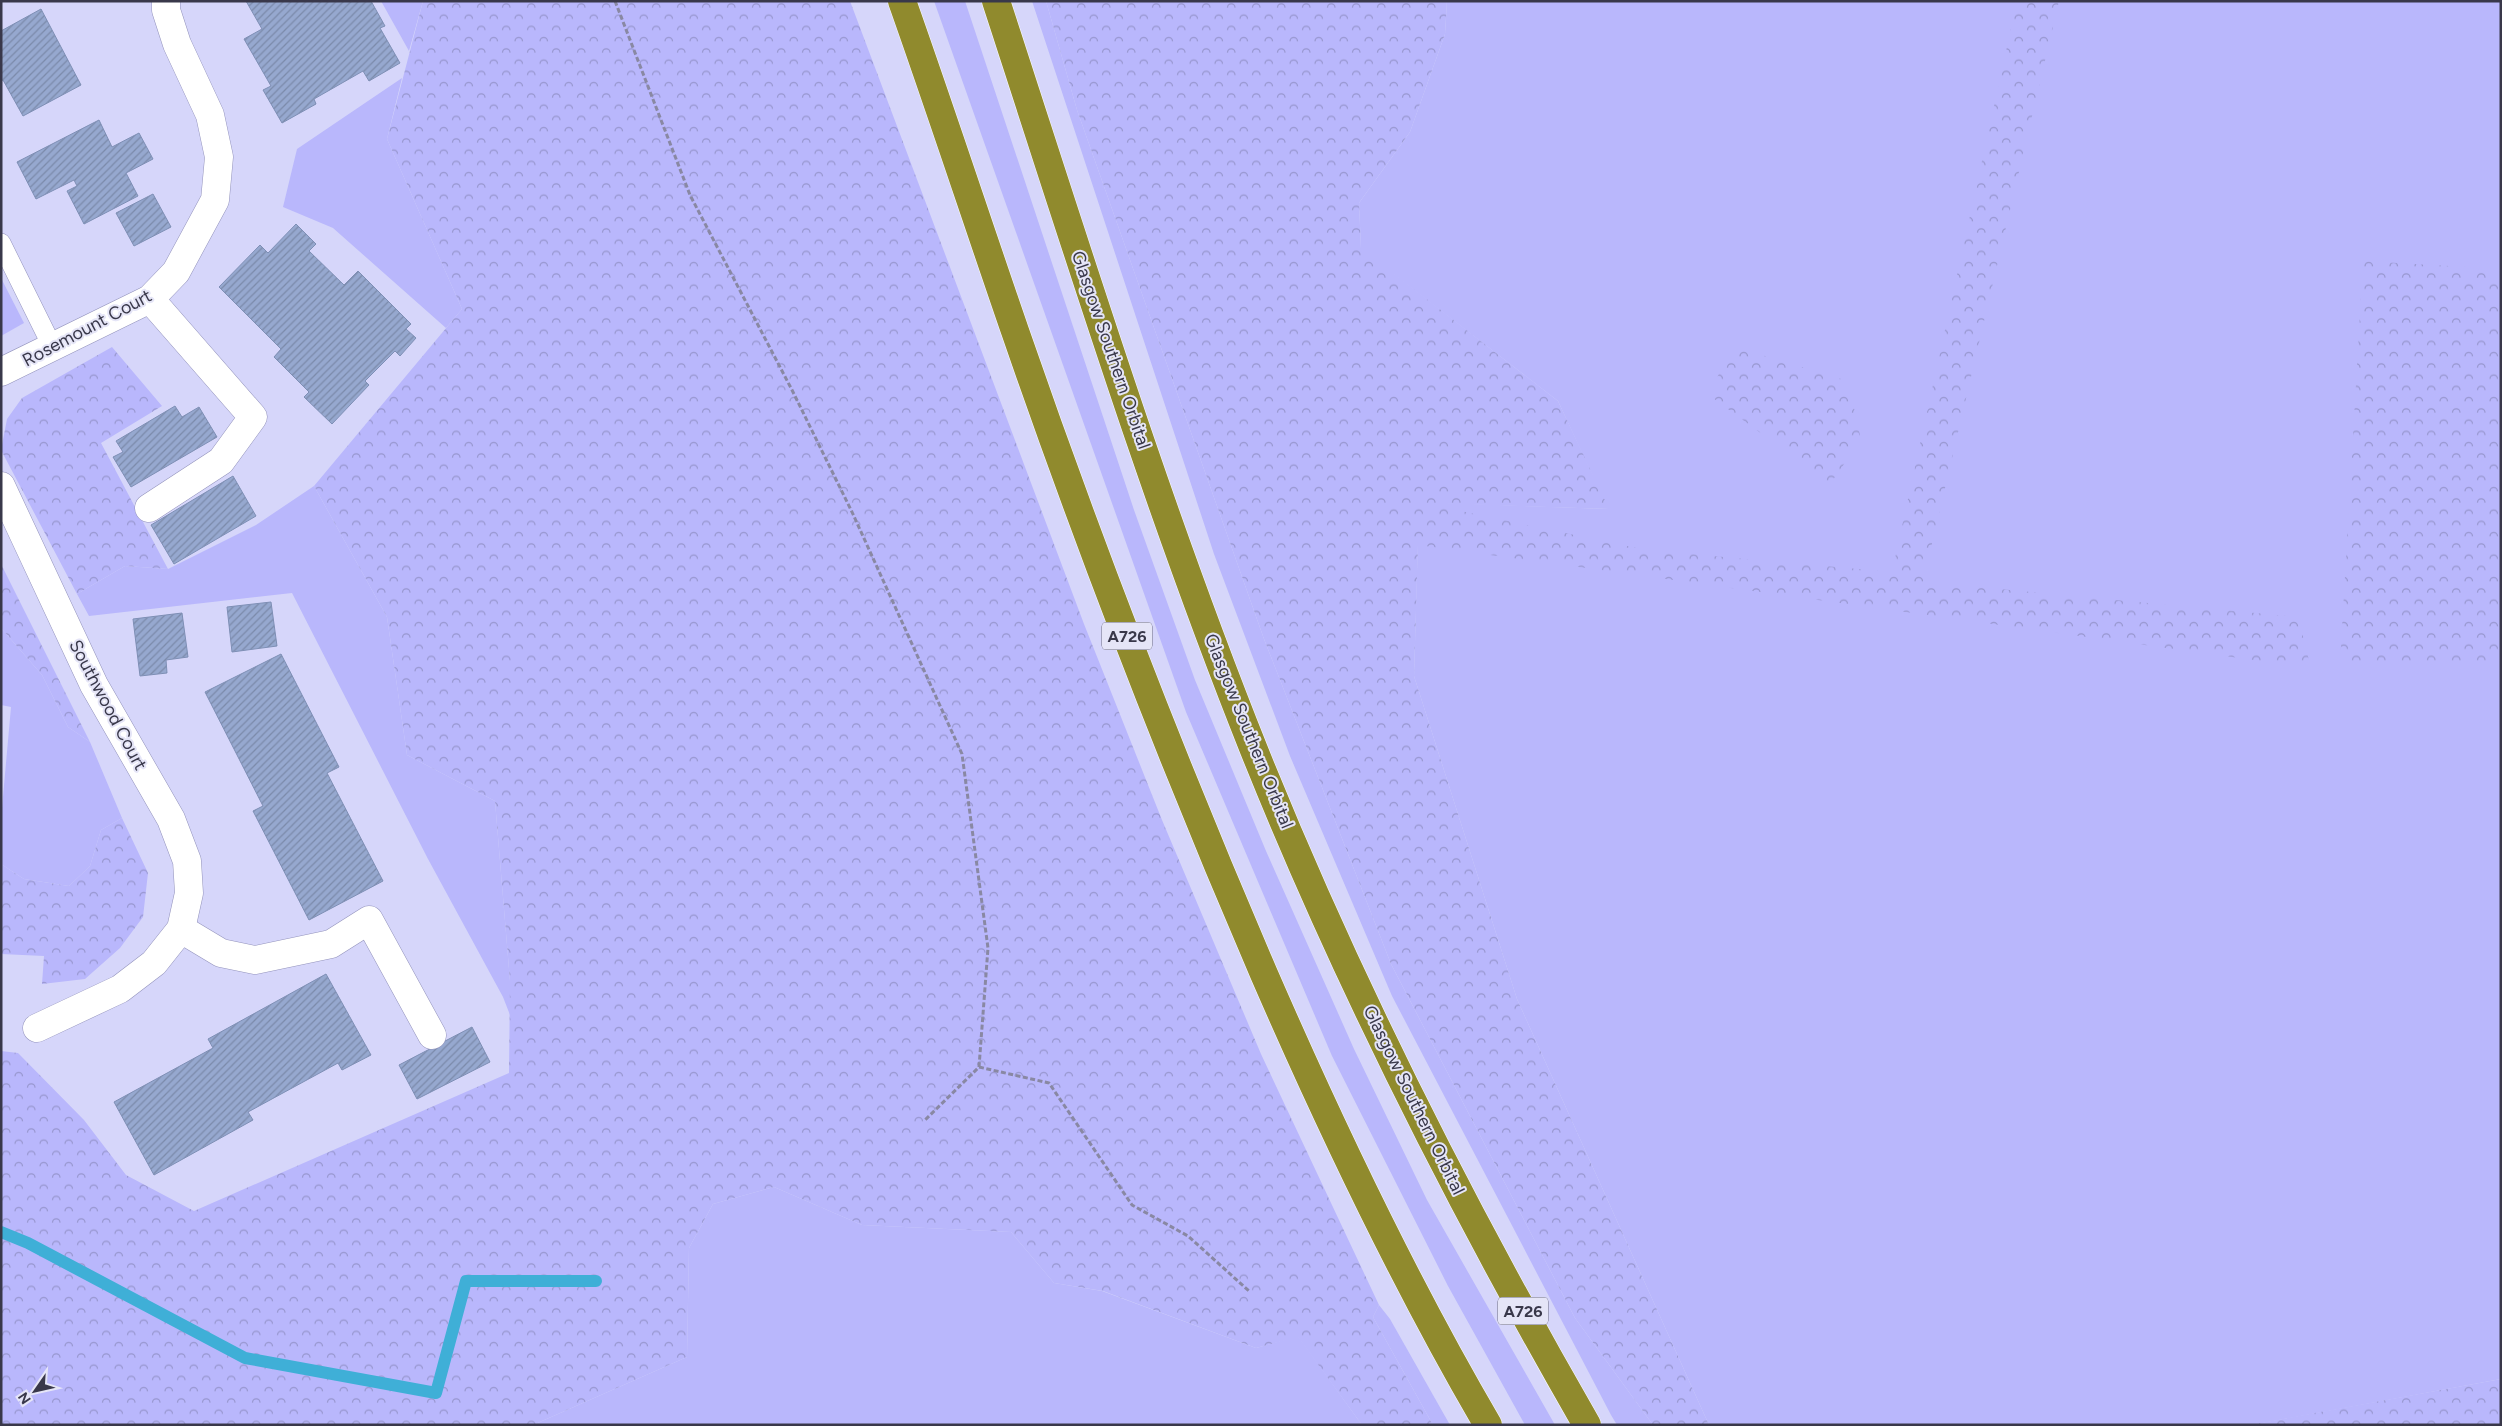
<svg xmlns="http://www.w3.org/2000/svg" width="2502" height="1426" font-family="Figtree,sans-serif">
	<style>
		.green { fill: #b9b7fc }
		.forest { fill: url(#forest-crowns) }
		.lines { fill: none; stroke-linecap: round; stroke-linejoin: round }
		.stream { stroke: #3fafd7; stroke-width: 12 }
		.building { fill: url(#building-hatch); stroke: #7e8fb5 }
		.lane-casing { stroke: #9393bc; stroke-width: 20 }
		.street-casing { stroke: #9393bc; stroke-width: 29 }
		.highway-casing { stroke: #fff; stroke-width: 29 }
		.path { stroke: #8988a3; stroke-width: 3; stroke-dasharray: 5 2.5; stroke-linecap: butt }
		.lane { stroke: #fff; stroke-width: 19 }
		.street { stroke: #fff; stroke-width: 28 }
		.highway { stroke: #908a2d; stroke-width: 28 }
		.labels { text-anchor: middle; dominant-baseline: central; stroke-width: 4; stroke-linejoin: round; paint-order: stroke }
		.shield { fill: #e5e5f7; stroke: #6d6c7e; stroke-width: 1 }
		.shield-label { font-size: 16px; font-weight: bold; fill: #39384a }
		.street-label { font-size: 18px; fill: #39384a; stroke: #e5e5f7 }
	</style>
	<defs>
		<pattern id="forest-crowns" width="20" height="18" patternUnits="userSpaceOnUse" patternTransform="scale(1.25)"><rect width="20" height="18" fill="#b9b7fc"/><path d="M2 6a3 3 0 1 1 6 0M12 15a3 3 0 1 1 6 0" fill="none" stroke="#9796ce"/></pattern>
		<pattern id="building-hatch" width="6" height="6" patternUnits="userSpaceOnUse" patternTransform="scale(1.25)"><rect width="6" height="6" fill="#96a8cf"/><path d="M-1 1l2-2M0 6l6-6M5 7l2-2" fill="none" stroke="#7b8aaa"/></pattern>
	</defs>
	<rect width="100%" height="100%" fill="#d6d6fa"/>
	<g class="green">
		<path d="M 381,1 L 423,1 L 409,51 Z"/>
		<path d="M 934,1 L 965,1 L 1134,510 L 1195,680 L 1266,851 L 1354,1049 L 1427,1200 L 1555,1425 L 1525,1425 L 1448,1286 L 1332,1056 L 1186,712 Z"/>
		<path d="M 1032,1 L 1046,1 L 1077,110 L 1264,639 L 1391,964 L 1575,1318 L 1653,1425 L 1617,1425 L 1611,1415 L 1392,996 L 1290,756 L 1214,554 Z"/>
		<path d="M 1447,1 L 2501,1 L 2501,1379 L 2252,1425 L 1709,1425 L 1517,999 L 1414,676 L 1419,502 L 1608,509 L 1558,401 L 1361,249 L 1359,203 L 1410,132 L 1445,34 Z"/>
		<path d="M 402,78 L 387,139 L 462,309 L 446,328 L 333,228 L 283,207 L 297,149 Z"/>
		<path d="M 1,278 L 24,323 L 1,336 Z"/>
		<path d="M 314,486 L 387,617 L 407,755 L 495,801 L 510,981 L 510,1015 L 503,997 L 428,859 L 292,593 L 89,616 L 77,594 L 125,566 L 168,569 L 256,525 Z"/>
		<path d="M 1,628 L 42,675 L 68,727 L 90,742 L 122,818 L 101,830 L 90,866 L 69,886 L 24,879 L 1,864 L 1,819 L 11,707 L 1,705 Z"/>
		<path d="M 774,1187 L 862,1225 L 1011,1232 L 1054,1283 L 1102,1291 L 1256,1348 L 1298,1336 L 1362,1425 L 533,1425 L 687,1357 L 689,1248 L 713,1204 Z"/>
		<path d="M 1379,1305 L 1390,1319 L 1450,1425 L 1433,1425 L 1373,1317 Z"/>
	</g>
	<g class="forest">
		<path d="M 423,1 L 850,1 L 1084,624 L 1162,820 L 1261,1054 L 1379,1305 L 1373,1317 L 1433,1425 L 1362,1425 L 1298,1337 L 1256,1348 L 1103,1291 L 1054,1283 L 1011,1232 L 862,1225 L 774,1187 L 713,1204 L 689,1248 L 687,1357 L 533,1425 L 1,1425 L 1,1051 L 18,1053 L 84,1120 L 126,1175 L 194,1211 L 509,1073 L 510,981 L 495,801 L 407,755 L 387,617 L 314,486 L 462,309 L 387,139 Z"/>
		<path d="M 1046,1 L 1447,1 L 1445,34 L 1410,132 L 1359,203 L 1361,248 L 1558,401 L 1609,509 L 1423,503 L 1646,550 L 1892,572 L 2017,1 L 2059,1 L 1923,582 L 2298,617 L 2311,668 L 1418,545 L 1414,676 L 1517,999 L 1709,1425 L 1653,1425 L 1575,1318 L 1391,964 L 1264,639 L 1077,110 Z"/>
		<path d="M 2363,261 L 2501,269 L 2501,664 L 2340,664 Z"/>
		<path d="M 112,347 L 162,406 L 101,443 L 168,569 L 125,566 L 77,594 L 1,450 L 7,419 L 22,398 Z"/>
		<path d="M 1735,347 L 1848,381 L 1861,440 L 1830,484 L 1713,398 L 1716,379 Z"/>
		<path d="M 1,564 L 90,742 L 68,727 L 42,675 L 1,628 Z"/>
		<path d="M 122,818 L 148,873 L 143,917 L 120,948 L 85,979 L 42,984 L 44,956 L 1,954 L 1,864 L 24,879 L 69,886 L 90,866 L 101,830 Z"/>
		<path d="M 2501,1379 L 2501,1425 L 2252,1425 L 2255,1424 Z"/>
	</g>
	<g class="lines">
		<path class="stream" d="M 1,1232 L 28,1243 L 245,1358 L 436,1393 L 466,1281 L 596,1281"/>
	</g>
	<g class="building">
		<path d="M 246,1 L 371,1 L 385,26 L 380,28 L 400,63 L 369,81 L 363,71 L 314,99 L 316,104 L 282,123 L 263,90 L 271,86 L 244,39 L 262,29 Z"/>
		<path d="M 41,9 L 81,85 L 23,116 L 3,80 L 1,81 L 1,31 Z"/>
		<path d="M 99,120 L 112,147 L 139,133 L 153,159 L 126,173 L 138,196 L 84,224 L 67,191 L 77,186 L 74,180 L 36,199 L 17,162 Z"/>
		<path d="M 153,194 L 171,227 L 134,246 L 116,213 Z"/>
		<path d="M 296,224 L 316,244 L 309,251 L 344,285 L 358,271 L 411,324 L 406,329 L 416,338 L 400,356 L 395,351 L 365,381 L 369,385 L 332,424 L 304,397 L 309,392 L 274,357 L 281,349 L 219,287 L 260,245 L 268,253 Z"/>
		<path d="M 175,406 L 182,417 L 199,407 L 217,437 L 131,487 L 113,457 L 123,452 L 116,441 Z"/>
		<path d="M 233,476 L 256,516 L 174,564 L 151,525 Z"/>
		<path d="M 271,602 L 277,646 L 232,652 L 227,607 Z"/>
		<path d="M 182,613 L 188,657 L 166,660 L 167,673 L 140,676 L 133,619 Z"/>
		<path d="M 281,654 L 339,767 L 327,773 L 383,881 L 309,920 L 253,811 L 263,806 L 205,692 Z"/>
		<path d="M 326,974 L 371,1055 L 342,1070 L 338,1063 L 248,1112 L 253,1120 L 154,1175 L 114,1102 L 213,1048 L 208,1039 Z"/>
		<path d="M 472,1027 L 490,1062 L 417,1099 L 399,1065 Z"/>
	</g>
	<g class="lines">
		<g class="lane-casing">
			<path id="lane" d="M 1,243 L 52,346"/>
		</g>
		<g class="street-casing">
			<g id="street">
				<path d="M 1,372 L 150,299 L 176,272 L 215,200 L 219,157 L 210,115 L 177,44 L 166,10 L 166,1"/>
				<path d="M 1,486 L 94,685 L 171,819 L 187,861 L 189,893 L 181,929 L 154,963 L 120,989 L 37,1028"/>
				<path d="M 149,508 L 221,461 L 253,417 L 150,299"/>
				<path d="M 181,929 L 221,953 L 255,960 L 331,944 L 369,920 L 432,1035"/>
			</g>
		</g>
		<g class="highway-casing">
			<g id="highway">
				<path d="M 902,1 C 941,111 977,221 1015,331 C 1090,548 1173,763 1264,974 C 1331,1128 1403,1280 1488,1425"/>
				<path d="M 996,1 C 1078,252 1156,505 1254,750 C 1347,982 1462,1208 1587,1425"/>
			</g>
		</g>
		<g class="path">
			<path d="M 615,1 L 690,195 L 792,390 L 852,512 L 962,754 L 988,948 L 979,1067 L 925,1120"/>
			<path d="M 979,1067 L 1049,1083 L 1132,1205 L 1188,1236 L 1249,1291"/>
		</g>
		<use href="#lane" class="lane"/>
		<use href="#street" class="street"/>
		<use href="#highway" class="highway"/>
	</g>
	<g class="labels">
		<g class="shield">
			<rect x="1102" y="622.5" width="50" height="27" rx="4"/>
			<rect x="1498" y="1297.5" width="50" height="27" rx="4"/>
		</g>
		<g class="shield-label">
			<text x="1127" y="636">A726</text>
			<text x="1523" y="1311">A726</text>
		</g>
		<g class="street-label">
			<text transform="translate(87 328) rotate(-28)">Rosemount Court</text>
			<text transform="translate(1111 350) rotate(71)">Glasgow Southern Orbital</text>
			<text transform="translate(108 705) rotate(62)">Southwood Court</text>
			<text transform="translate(1249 731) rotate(68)">Glasgow Southern Orbital</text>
			<text transform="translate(1414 1100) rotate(64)">Glasgow Southern Orbital</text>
		</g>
	</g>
	<rect width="2502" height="1426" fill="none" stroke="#39384a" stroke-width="5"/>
	<g transform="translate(35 1391) rotate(236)" stroke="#e5e5f7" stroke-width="4" paint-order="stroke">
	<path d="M0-4L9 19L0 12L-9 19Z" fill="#39384a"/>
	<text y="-8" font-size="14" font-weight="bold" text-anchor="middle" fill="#39384a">N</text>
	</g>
</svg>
